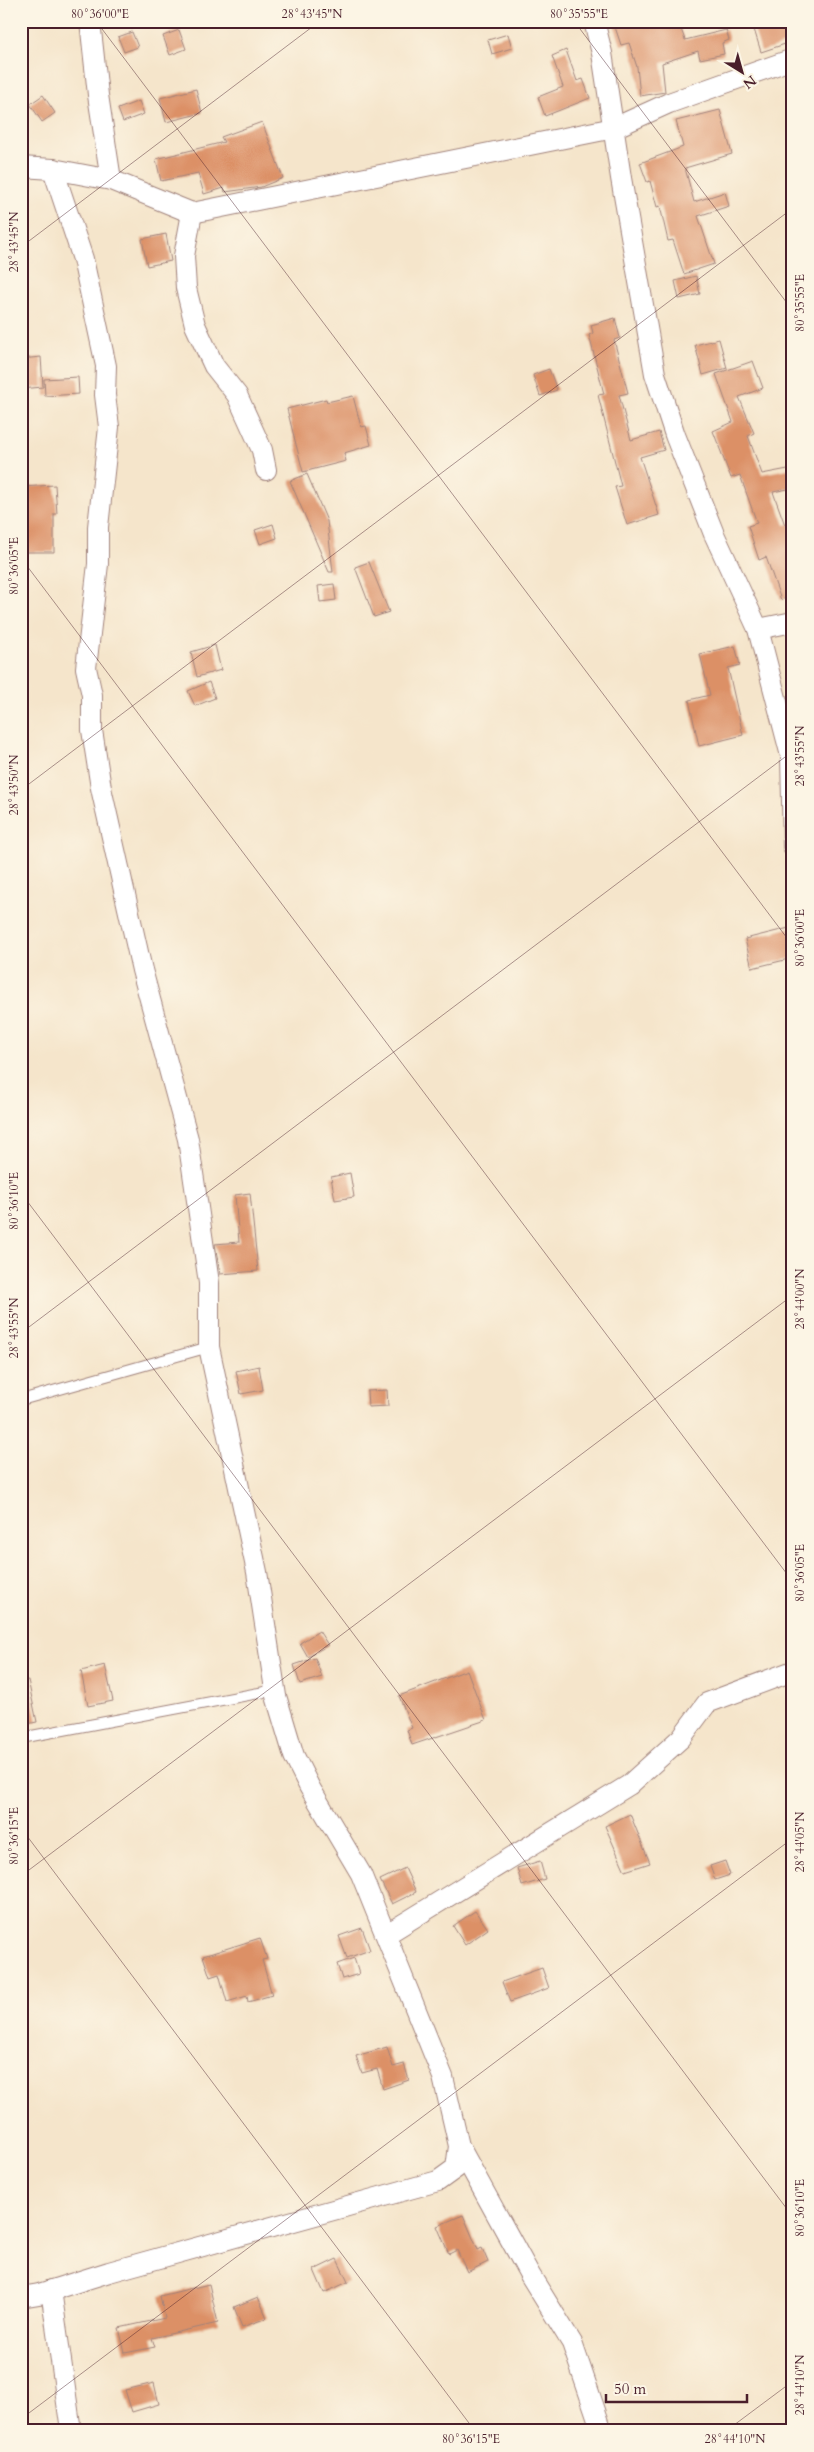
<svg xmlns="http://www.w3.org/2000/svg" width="814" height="2452" font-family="Cardo,serif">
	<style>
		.building { fill: #dc9066 }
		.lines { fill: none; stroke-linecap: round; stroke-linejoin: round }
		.lane-casing { stroke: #a0827b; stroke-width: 12 }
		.street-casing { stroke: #a0827b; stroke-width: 22 }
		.lane { stroke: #fff; stroke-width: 10 }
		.street { stroke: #fff; stroke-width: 20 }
		.ticks { fill: none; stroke: #4a1f2b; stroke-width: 1; stroke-opacity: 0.45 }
		.neatline { fill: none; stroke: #4a1f2b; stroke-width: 2 }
		.ticks-label { font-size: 12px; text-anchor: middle; fill: #4a1f2b }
	</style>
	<rect width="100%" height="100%" fill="#fcf5e5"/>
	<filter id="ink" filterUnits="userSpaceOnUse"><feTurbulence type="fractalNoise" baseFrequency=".02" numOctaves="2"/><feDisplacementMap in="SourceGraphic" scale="10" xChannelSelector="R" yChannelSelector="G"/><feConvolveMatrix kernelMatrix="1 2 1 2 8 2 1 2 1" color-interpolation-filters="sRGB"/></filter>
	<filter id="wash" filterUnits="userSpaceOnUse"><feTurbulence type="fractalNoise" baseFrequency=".0096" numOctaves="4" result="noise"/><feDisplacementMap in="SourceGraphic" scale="20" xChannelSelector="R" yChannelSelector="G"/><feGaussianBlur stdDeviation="1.12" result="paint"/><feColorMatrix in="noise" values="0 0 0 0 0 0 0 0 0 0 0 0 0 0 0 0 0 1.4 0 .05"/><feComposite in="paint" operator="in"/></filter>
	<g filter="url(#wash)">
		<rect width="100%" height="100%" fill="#f5e5cb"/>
		<g id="blocks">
			<g class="building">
				<path d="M 613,21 L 678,21 L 685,40 L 726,30 L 729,40 L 722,43 L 724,54 L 700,59 L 698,51 L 662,63 L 665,92 L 640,96 L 637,67 L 629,43 L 621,45 Z"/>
				<path d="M 768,21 L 785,21 L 791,42 L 761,52 L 753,26 Z"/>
				<path d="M 179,30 L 186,49 L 170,55 L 163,36 Z"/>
				<path d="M 132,32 L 138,47 L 124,52 L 118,37 Z"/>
				<path d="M 508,34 L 512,48 L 492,54 L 488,40 Z"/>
				<path d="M 566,50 L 577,81 L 583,79 L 590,98 L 545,116 L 538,97 L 563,87 L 552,56 Z"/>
				<path d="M 196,89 L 202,113 L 166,122 L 160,98 Z"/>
				<path d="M 43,95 L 55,113 L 42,122 L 30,104 Z"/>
				<path d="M 139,101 L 144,114 L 123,122 L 118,109 Z"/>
				<path d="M 720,110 L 732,154 L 685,168 L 694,202 L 725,192 L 729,206 L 698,216 L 714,264 L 684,274 L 673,240 L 668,241 L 660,206 L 657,207 L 650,181 L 647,182 L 640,163 L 683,147 L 676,121 Z"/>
				<path d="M 262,122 L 283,178 L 261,187 L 225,192 L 224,188 L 204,194 L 198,173 L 161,181 L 156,159 L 224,142 L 221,137 Z"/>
				<path d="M 166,234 L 171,261 L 147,266 L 142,239 Z"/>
				<path d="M 696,276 L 700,294 L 679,299 L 675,281 Z"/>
				<path d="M 615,318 L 620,338 L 614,340 L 628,393 L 619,395 L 631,440 L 659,432 L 664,450 L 640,457 L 659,515 L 627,525 L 615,487 L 621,486 L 598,395 L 604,394 L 589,335 L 593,333 L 591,325 Z"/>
				<path d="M 719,339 L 727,368 L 703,375 L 695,345 Z"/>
				<path d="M 41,357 L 43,387 L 21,389 L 21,359 Z"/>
				<path d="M 753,361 L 763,388 L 739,397 L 754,433 L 748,436 L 762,474 L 793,468 L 793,488 L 773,492 L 785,525 L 793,523 L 793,596 L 781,600 L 766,557 L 759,560 L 748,526 L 757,523 L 740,475 L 731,478 L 713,431 L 733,422 L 716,374 Z"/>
				<path d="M 549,369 L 557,390 L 540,396 L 533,375 Z"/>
				<path d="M 78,377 L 79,394 L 45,396 L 44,379 Z"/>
				<path d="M 353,396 L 361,427 L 366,426 L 371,445 L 344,453 L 346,461 L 303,472 L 287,409 L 326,399 L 327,402 Z"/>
				<path d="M 307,474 L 327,521 L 333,572 L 329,572 L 290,481 Z"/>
				<path d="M 55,485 L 57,514 L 54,514 L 54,552 L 21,552 L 21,487 Z"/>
				<path d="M 273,524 L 277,538 L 260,544 L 255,530 Z"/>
				<path d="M 369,562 L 389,612 L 374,617 L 355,567 Z"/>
				<path d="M 334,584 L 336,600 L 320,602 L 318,586 Z"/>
				<path d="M 215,645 L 221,670 L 197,677 L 191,652 Z"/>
				<path d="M 735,646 L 740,665 L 728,668 L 743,735 L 699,746 L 689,700 L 710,695 L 700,654 Z"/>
				<path d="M 209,682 L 215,698 L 195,706 L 188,691 Z"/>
				<path d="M 789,928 L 793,945 L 793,958 L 752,968 L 745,939 Z"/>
				<path d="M 350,1173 L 354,1197 L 335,1200 L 331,1177 Z"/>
				<path d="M 250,1193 L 258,1271 L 220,1274 L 215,1244 L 239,1242 L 235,1195 Z"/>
				<path d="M 259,1366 L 263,1390 L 241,1394 L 236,1371 Z"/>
				<path d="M 387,1390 L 388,1406 L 368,1407 L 367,1391 Z"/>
				<path d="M 319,1631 L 328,1645 L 308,1657 L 300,1643 Z"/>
				<path d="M 315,1658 L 322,1677 L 300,1684 L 294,1665 Z"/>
				<path d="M 105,1665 L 113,1701 L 88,1706 L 81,1671 Z"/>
				<path d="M 467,1670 L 486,1720 L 412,1745 L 407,1730 L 412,1728 L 399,1696 Z"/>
				<path d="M 28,1680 L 37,1722 L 21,1725 L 21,1681 Z"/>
				<path d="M 630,1814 L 650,1863 L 625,1871 L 605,1826 Z"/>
				<path d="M 540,1861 L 545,1879 L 522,1886 L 517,1868 Z"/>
				<path d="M 725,1861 L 730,1875 L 715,1880 L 710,1866 Z"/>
				<path d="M 405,1868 L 416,1892 L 392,1904 L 380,1880 Z"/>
				<path d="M 475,1911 L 488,1929 L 465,1945 L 453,1926 Z"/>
				<path d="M 362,1928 L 370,1950 L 347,1958 L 339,1936 Z"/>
				<path d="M 260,1938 L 267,1959 L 262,1960 L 272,1995 L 248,2002 L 247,1996 L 227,2002 L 219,1974 L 210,1977 L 203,1956 Z"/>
				<path d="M 354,1958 L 359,1974 L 342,1979 L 337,1964 Z"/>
				<path d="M 542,1968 L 549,1988 L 510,2002 L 502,1982 Z"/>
				<path d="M 387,2047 L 393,2067 L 404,2064 L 409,2080 L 383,2089 L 377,2069 L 362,2073 L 356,2056 Z"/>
				<path d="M 463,2215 L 478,2250 L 482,2248 L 488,2262 L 467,2272 L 457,2250 L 449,2254 L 437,2226 Z"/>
				<path d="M 337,2259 L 348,2282 L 324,2293 L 314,2270 Z"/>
				<path d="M 209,2284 L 218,2323 L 152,2338 L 155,2347 L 125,2353 L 119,2328 L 165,2318 L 160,2296 Z"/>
				<path d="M 258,2297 L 267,2318 L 242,2327 L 234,2307 Z"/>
				<path d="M 154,2383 L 159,2404 L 132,2412 L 125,2390 Z"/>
			</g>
		</g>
	</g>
	<g filter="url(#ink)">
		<use href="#blocks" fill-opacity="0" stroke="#a0827b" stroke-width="1"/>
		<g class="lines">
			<g class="lane-casing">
				<g id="lane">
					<path d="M 21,1400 L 209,1347"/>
					<path d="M 21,1738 L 275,1690"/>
				</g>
			</g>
			<g class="street-casing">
				<g id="street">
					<path d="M 90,21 L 98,95 L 111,180"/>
					<path d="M 594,21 L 602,53 L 621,178 L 655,374 L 675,435 L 714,534 L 758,629 L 791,756 L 793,846"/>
					<path d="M 21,167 L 53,169 L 111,180 L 192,213 L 614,128 L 669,103 L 793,59"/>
					<path d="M 192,213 L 184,256 L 186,288 L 195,325 L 214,366 L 237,395 L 262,450 L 266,470"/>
					<path d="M 758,629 L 793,622"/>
					<path d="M 387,1934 L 629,1785 L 681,1738 L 707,1703 L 793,1671"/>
					<path d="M 459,2146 L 530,2275 L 572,2343 L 602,2431"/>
					<path d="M 51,2290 L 71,2431"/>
					<path d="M 21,2297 L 39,2294 L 109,2272 L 438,2181 L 456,2168 L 459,2146 L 443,2077 L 361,1874 L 310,1788 L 294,1756 L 276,1696 L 257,1572 L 209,1347 L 209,1283 L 188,1139 L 142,970 L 101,788 L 92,730 L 92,695 L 86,668 L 98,564 L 98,527 L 109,427 L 105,395 L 106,366 L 83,259 L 53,169"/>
				</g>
			</g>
			<use href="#lane" class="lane"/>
			<use href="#street" class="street"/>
		</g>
	</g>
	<path class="ticks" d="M 96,21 L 793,946M 574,21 L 793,311M 21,247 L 320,21M 21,558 L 793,1582M 21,790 L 793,208M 21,1193 L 793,2217M 21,1333 L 793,751M 21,1828 L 475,2431M 21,1876 L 793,1295M 21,2419 L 793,1838M 726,2431 L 793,2381"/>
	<rect width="814" height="2452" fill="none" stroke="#fcf5e5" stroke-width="55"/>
	<g transform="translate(742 72) rotate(143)" stroke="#fcf5e5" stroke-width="4" paint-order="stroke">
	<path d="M0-4L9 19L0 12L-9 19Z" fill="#4a1f2b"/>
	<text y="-8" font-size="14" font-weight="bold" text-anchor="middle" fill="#4a1f2b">N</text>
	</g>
	<path d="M606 2394v8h141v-8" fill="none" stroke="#4a1f2b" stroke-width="2.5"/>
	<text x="614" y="2394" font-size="15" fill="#4a1f2b" stroke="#fcf5e5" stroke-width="4" paint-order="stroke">50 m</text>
	<rect x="28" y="28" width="758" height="2396" class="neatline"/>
	<g class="ticks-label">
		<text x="100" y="18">80°36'00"E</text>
		<text x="312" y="18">28°43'45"N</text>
		<text x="579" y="18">80°35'55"E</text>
		<text transform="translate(14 242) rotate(-90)" y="4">28°43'45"N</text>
		<text transform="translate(800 303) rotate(-90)" y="4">80°35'55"E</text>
		<text transform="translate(14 566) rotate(-90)" y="4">80°36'05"E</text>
		<text transform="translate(800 756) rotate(-90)" y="4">28°43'55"N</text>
		<text transform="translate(14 785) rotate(-90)" y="4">28°43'50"N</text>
		<text transform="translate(800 938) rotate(-90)" y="4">80°36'00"E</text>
		<text transform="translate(14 1201) rotate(-90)" y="4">80°36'10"E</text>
		<text transform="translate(800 1299) rotate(-90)" y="4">28°44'00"N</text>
		<text transform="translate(14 1328) rotate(-90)" y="4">28°43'55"N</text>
		<text transform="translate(800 1573) rotate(-90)" y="4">80°36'05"E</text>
		<text transform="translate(14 1836) rotate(-90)" y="4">80°36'15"E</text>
		<text transform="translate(800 1842) rotate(-90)" y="4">28°44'05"N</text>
		<text transform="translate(800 2208) rotate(-90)" y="4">80°36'10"E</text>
		<text transform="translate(800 2385) rotate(-90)" y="4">28°44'10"N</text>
		<text x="471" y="2443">80°36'15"E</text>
		<text x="735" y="2443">28°44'10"N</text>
	</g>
</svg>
